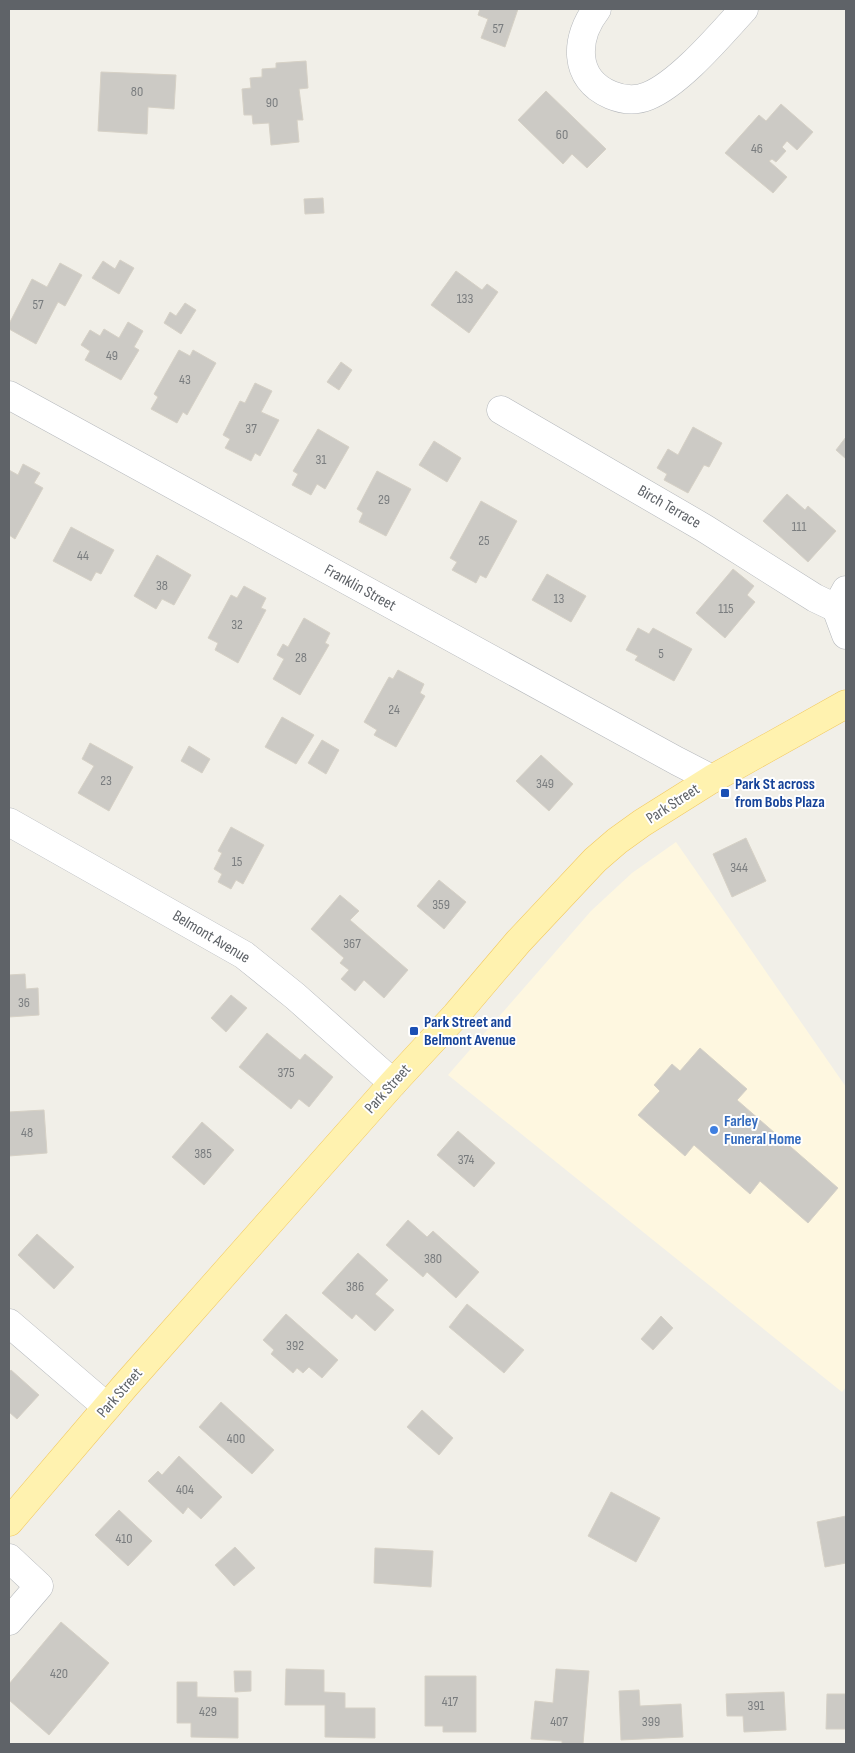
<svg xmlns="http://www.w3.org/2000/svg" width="855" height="1753" font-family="'Sofia Sans Condensed',sans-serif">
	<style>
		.commercial { fill: #fef7e0 }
		.building { fill: #cccac5; stroke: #d6d1c6 }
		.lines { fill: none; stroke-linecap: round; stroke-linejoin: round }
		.minor-casing { stroke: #b5b8bc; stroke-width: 29 }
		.major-casing { stroke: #f2c960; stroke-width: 29 }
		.minor { stroke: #fff; stroke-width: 28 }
		.major { stroke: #fff2af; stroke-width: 28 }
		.transit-dot { fill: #1a4fb4; stroke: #fff; stroke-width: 2 }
		.shop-dot { fill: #3f7fe0; stroke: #fff; stroke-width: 2 }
		.labels { text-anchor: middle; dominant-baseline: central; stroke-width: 4; stroke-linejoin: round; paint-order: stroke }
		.number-label { font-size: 14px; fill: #7a7d7f }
		.street-label { font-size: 16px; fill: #5f6368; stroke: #fff }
		.transit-label { font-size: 16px; font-weight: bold; fill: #164399; stroke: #fff; text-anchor: start }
		.shop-label { font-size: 16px; font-weight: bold; fill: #366cbe; stroke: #fff; text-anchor: start }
	</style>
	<rect width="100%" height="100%" fill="#f1efe8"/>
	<path class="commercial" d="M 676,842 L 846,1087 L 846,1387 L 842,1392 L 448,1075 L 591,911 L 632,873 Z"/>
	<g class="building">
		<path d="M 480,9 L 518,9 L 505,47 L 481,38 L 488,19 L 478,15 Z"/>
		<path d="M 306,61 L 308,88 L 299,89 L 303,120 L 297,120 L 299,142 L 271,145 L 269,123 L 253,124 L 252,115 L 244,115 L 242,89 L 251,88 L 250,78 L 262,77 L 262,69 L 276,68 L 276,63 Z"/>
		<path d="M 101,72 L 176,75 L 174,109 L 148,107 L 147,134 L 98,131 Z"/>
		<path d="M 546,91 L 606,149 L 587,168 L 572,154 L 563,164 L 518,120 Z"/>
		<path d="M 781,104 L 813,132 L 797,150 L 787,141 L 782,147 L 786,151 L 776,162 L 772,159 L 769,161 L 787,177 L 773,193 L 725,153 L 759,115 L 766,121 Z"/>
		<path d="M 323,198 L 324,213 L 305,214 L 304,199 Z"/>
		<path d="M 120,260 L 134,268 L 119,294 L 92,278 L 103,261 L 115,269 Z"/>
		<path d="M 60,263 L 82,275 L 65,306 L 58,302 L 36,344 L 9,329 L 9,324 L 32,279 L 47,287 Z"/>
		<path d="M 456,271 L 482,290 L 487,284 L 498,292 L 469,333 L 431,305 Z"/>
		<path d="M 185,303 L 196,310 L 181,334 L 164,323 L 170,312 L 176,316 Z"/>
		<path d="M 128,322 L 143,331 L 134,347 L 139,350 L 121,380 L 85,360 L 90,351 L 81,345 L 90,330 L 100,336 L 104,329 L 119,338 Z"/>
		<path d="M 179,350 L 190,356 L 193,350 L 216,363 L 187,415 L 183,412 L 177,423 L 151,409 L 158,397 L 154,394 Z"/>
		<path d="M 341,362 L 352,370 L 339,390 L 327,382 Z"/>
		<path d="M 255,383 L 272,391 L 261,412 L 279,420 L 260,456 L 255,453 L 251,461 L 225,448 L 230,439 L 223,435 L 240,401 L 245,403 Z"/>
		<path d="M 693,427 L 722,443 L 709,467 L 704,465 L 688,493 L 664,480 L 667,474 L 657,468 L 668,449 L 678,455 Z"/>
		<path d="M 318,429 L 349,447 L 325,489 L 317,484 L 311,495 L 292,485 L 298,474 L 293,471 Z"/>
		<path d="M 846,437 L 846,459 L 836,450 Z"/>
		<path d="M 434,441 L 461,458 L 447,482 L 419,465 Z"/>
		<path d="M 23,464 L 40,473 L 34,483 L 43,488 L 15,539 L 9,535 L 9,470 L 18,475 Z"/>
		<path d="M 377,471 L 411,489 L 386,536 L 359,522 L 363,513 L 357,509 Z"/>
		<path d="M 787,494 L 805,510 L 808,506 L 836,531 L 808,562 L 763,521 Z"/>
		<path d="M 481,501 L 517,521 L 486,578 L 480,575 L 476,583 L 452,570 L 457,562 L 450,558 Z"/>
		<path d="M 71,527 L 114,550 L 101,574 L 96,572 L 91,581 L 53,561 Z"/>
		<path d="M 157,555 L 191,575 L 174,605 L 162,599 L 156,609 L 134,596 Z"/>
		<path d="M 733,569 L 754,586 L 747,595 L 755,602 L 725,638 L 696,613 Z"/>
		<path d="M 547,574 L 586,596 L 571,622 L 532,600 Z"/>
		<path d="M 244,586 L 266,598 L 261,608 L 266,610 L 238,663 L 215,650 L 218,643 L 208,638 L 231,595 L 237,598 Z"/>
		<path d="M 304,618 L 330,633 L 325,643 L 329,645 L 300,695 L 273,679 L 284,659 L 277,655 L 283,644 L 288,647 Z"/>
		<path d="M 638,628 L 649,634 L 653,628 L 692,649 L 674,681 L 635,660 L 638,656 L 626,650 Z"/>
		<path d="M 398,670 L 424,684 L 420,693 L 425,696 L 396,747 L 374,735 L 377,730 L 364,722 L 389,677 L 393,679 Z"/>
		<path d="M 282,717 L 314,735 L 296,764 L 265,747 Z"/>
		<path d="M 322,740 L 339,750 L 326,774 L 308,763 Z"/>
		<path d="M 90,743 L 133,767 L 109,811 L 78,793 L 94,766 L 82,759 Z"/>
		<path d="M 189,746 L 210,759 L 202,773 L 181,761 Z"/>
		<path d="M 541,755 L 573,784 L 549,811 L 516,781 Z"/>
		<path d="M 231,827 L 264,845 L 243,884 L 236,880 L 231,889 L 218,882 L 222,874 L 214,869 L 222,853 L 218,851 Z"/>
		<path d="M 746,838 L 766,881 L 732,897 L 713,854 Z"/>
		<path d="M 439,880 L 466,902 L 444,929 L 417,906 Z"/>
		<path d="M 340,895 L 359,911 L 350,920 L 408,970 L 384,998 L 364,980 L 355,991 L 341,979 L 349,970 L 340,963 L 344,958 L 311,929 Z"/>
		<path d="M 25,974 L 26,989 L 38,988 L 39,1015 L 9,1017 L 9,975 Z"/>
		<path d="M 231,995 L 247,1008 L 226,1032 L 211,1018 Z"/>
		<path d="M 267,1033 L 300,1060 L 305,1054 L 333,1077 L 309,1107 L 299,1099 L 291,1109 L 239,1067 Z"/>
		<path d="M 700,1048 L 747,1089 L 737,1100 L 838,1188 L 808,1223 L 760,1181 L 750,1194 L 694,1145 L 685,1156 L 638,1115 L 660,1091 L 654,1085 L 672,1064 L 680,1071 Z"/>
		<path d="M 44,1110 L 47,1153 L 9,1156 L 9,1112 Z"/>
		<path d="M 202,1122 L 234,1150 L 204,1185 L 172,1157 Z"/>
		<path d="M 458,1131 L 495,1163 L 474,1187 L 437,1155 Z"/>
		<path d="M 408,1220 L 427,1237 L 433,1231 L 479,1272 L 456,1298 L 427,1272 L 423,1277 L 386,1245 Z"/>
		<path d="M 37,1234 L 74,1267 L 54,1289 L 18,1255 Z"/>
		<path d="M 358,1253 L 388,1280 L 375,1294 L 394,1310 L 375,1331 L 356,1314 L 352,1319 L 322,1293 Z"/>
		<path d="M 467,1304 L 524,1350 L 504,1373 L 449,1327 Z"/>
		<path d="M 286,1314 L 338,1360 L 322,1378 L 309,1367 L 303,1373 L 297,1368 L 293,1373 L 271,1354 L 274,1350 L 263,1340 Z"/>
		<path d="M 661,1316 L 673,1328 L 653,1350 L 641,1339 Z"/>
		<path d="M 11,1370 L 39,1395 L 17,1419 L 9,1412 L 9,1372 Z"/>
		<path d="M 221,1402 L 274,1450 L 252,1474 L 199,1427 Z"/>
		<path d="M 422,1410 L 453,1438 L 439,1455 L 407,1427 Z"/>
		<path d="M 179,1456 L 222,1497 L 201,1519 L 188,1507 L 183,1514 L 148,1481 L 158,1471 L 162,1475 Z"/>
		<path d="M 611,1492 L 660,1518 L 636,1562 L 588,1536 Z"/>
		<path d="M 119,1510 L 152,1541 L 128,1566 L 95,1535 Z"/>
		<path d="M 846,1516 L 846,1563 L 825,1567 L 817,1522 Z"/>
		<path d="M 235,1547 L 255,1568 L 234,1586 L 215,1565 Z"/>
		<path d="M 375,1548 L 433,1551 L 431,1587 L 374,1583 Z"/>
		<path d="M 61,1622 L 109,1663 L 49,1735 L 9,1700 L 9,1684 Z"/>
		<path d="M 286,1669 L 324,1670 L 324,1692 L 345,1693 L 345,1708 L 375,1708 L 375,1738 L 325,1737 L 325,1705 L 285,1705 Z"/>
		<path d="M 556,1669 L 589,1671 L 583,1744 L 562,1744 L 562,1741 L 531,1739 L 535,1701 L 553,1703 Z"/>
		<path d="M 234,1671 L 251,1671 L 251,1691 L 235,1692 Z"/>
		<path d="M 425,1676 L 476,1676 L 476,1732 L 443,1732 L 443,1726 L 425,1726 Z"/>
		<path d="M 177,1682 L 197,1682 L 197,1697 L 238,1698 L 238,1738 L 191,1737 L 191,1723 L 177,1723 Z"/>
		<path d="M 639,1690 L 640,1706 L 681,1704 L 683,1737 L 621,1740 L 619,1691 Z"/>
		<path d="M 784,1692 L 786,1730 L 744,1732 L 743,1716 L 727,1716 L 726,1694 Z"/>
		<path d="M 827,1694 L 846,1694 L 846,1729 L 826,1729 Z"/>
	</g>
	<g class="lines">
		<g class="minor-casing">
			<g id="minor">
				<path d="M 597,9 C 575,37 572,79 611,95 C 623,100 636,101 648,96 C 680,83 720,35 744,9"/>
				<path d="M 9,395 L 677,761 L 712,779"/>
				<path d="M 501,410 L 704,528 L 815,598 L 836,608"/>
				<path d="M 846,590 L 836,608 L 846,635"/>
				<path d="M 9,822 L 244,955 L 295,996 L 393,1083"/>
				<path d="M 9,1323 L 107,1407"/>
				<path d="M 9,1558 L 39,1586 L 9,1621"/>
			</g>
		</g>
		<g class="major-casing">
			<path id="major" d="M 9,1522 L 125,1386 L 393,1083 L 456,1015 L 518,942 L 595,860 L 617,841 L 642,823 L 712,779 L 846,704"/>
		</g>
		<use href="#minor" class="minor"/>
		<use href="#major" class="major"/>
	</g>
	<g class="transit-dot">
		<rect x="720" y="788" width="10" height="10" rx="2.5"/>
		<rect x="409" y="1026" width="10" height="10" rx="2.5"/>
	</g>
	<circle class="shop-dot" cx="714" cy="1130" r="5"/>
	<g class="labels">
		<g class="number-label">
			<text x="498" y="28">57</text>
			<text x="137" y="91">80</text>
			<text x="272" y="102">90</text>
			<text x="562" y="134">60</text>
			<text x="757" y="148">46</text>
			<text x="465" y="298">133</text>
			<text x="38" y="304">57</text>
			<text x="112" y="355">49</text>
			<text x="185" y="379">43</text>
			<text x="251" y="428">37</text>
			<text x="321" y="459">31</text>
			<text x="384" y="499">29</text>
			<text x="799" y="526">111</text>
			<text x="484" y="540">25</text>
			<text x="83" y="555">44</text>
			<text x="162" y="585">38</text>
			<text x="559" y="598">13</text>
			<text x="726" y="608">115</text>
			<text x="237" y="624">32</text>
			<text x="661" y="653">5</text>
			<text x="301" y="657">28</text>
			<text x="394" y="709">24</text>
			<text x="106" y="780">23</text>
			<text x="545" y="783">349</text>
			<text x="237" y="861">15</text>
			<text x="739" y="867">344</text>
			<text x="441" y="904">359</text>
			<text x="352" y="943">367</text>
			<text x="24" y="1002">36</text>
			<text x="286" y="1072">375</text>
			<text x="27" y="1132">48</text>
			<text x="203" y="1153">385</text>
			<text x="466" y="1159">374</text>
			<text x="433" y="1258">380</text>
			<text x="355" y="1286">386</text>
			<text x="295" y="1345">392</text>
			<text x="236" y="1438">400</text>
			<text x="185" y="1489">404</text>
			<text x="124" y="1538">410</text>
			<text x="59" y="1673">420</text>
			<text x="450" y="1701">417</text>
			<text x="756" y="1705">391</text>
			<text x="208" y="1711">429</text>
			<text x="559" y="1721">407</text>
			<text x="651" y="1721">399</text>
		</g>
		<g class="street-label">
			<text transform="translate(669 507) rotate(30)">Birch Terrace</text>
			<text transform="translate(360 588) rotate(29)">Franklin Street</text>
			<text transform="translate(673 804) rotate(-33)">Park Street</text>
			<text transform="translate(211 937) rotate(31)">Belmont Avenue</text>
			<text transform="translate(388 1089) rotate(-48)">Park Street</text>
			<text transform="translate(120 1393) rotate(-49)">Park Street</text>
		</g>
		<g class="transit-label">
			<text x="735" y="784">Park St across<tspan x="735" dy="18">from Bobs Plaza</tspan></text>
			<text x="424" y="1022">Park Street and<tspan x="424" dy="18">Belmont Avenue</tspan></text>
		</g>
		<g class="shop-label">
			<text x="724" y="1121">Farley<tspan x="724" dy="18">Funeral Home</tspan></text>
		</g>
	</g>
	<rect width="855" height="1753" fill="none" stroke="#5f6368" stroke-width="20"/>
</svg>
